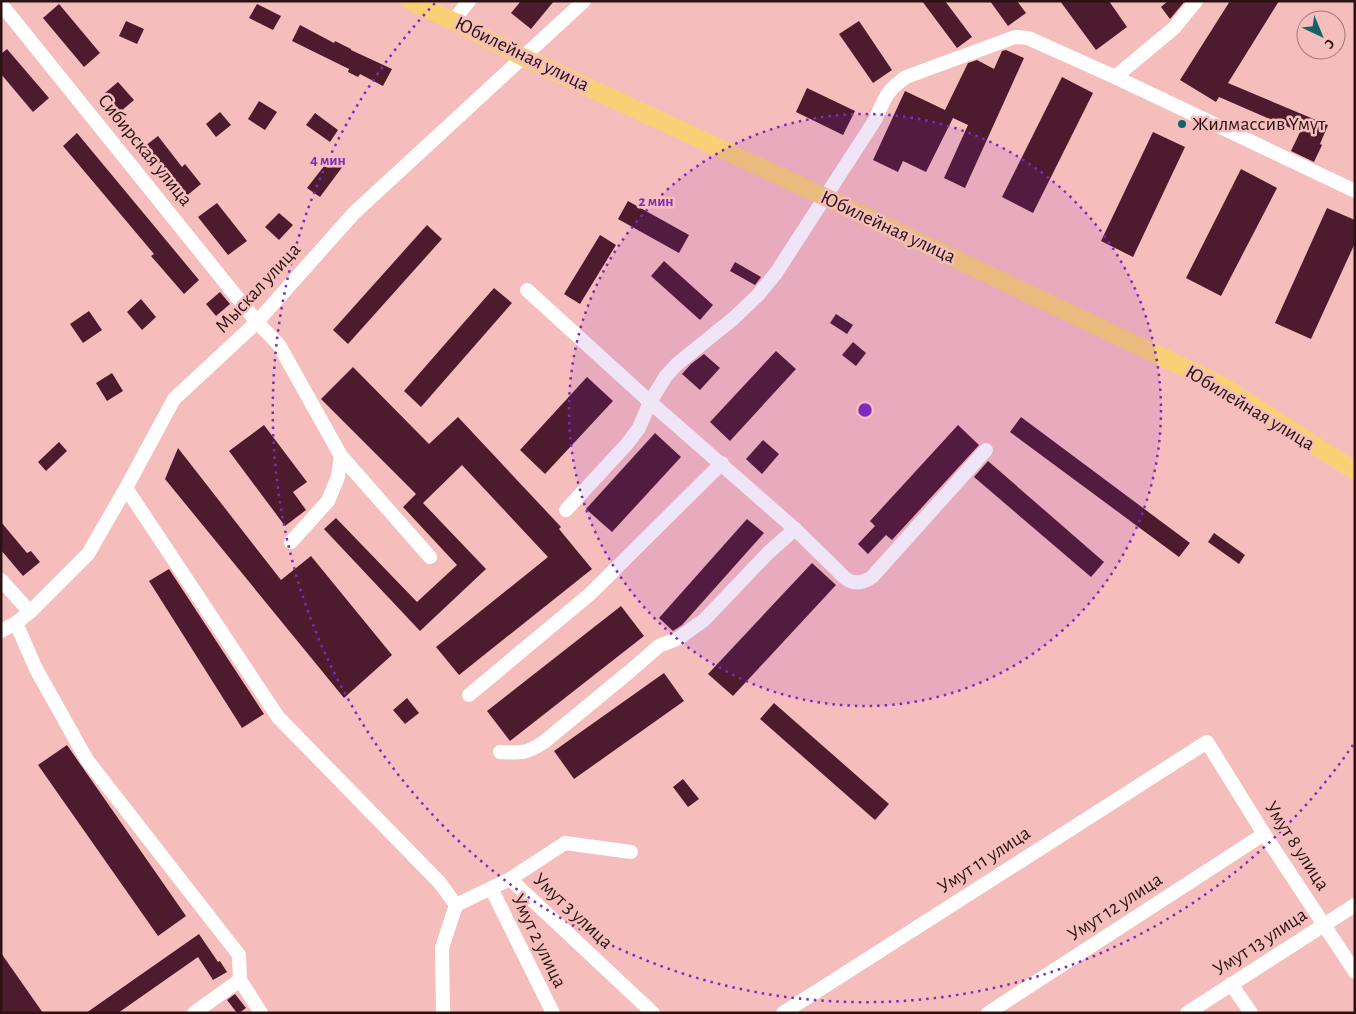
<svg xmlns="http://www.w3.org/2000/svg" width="1356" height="1014" font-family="'Alegreya Sans',sans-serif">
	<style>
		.building { fill: #4e1a2e }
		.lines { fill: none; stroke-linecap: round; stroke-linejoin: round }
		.minor { stroke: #fff; stroke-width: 14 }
		.major { stroke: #fad076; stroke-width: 18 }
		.ring { fill: none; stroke: #7b2cbf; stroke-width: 2.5; stroke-dasharray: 2.5 5 }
		.poi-dot { fill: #136366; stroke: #f6bdbd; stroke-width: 2 }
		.labels { text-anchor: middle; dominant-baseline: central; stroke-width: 5; stroke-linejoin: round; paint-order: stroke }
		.street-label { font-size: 20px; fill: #2b1313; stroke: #f6bdbd }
		.poi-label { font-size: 20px; fill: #2b1313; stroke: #f6bdbd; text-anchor: start }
		.centre { fill: #7b2cbf; stroke: #f6bdbd; stroke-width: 2.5 }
		.ring-label { font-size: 15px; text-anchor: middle; font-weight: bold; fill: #7b2cbf; stroke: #f6bdbd; stroke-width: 5; stroke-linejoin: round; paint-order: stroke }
	</style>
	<rect width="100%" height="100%" fill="#f6bdbd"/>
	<g class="building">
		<path d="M 521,1 L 554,1 L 531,29 L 511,13 Z"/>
		<path d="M 922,1 L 945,1 L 972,37 L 957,48 Z"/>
		<path d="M 990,1 L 1017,1 L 1026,13 L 1008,26 Z"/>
		<path d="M 1060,1 L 1109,1 L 1127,27 L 1096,50 Z"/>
		<path d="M 1168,1 L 1185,1 L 1170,19 L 1161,7 Z"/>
		<path d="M 1230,1 L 1279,1 L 1228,83 L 1328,125 L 1320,144 L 1322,145 L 1314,162 L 1291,151 L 1300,132 L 1219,97 L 1216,102 L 1180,80 Z"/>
		<path d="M 59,4 L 100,53 L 84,67 L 43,18 Z"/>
		<path d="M 257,4 L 281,16 L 273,30 L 249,18 Z"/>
		<path d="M 126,21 L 144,29 L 137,44 L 119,36 Z"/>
		<path d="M 859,21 L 892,70 L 873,83 L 839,34 Z"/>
		<path d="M 300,25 L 334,43 L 335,41 L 351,49 L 351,50 L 392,69 L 383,86 L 360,74 L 358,77 L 348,72 L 349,69 L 292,41 Z"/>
		<path d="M 7,49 L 49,98 L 33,112 L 1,74 L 1,54 Z"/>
		<path d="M 1006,50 L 1024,58 L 965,188 L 944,178 L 968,125 L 953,118 L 926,172 L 903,161 L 898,172 L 873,160 L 905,91 L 945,110 L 968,63 L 977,60 L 994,69 L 1002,51 Z"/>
		<path d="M 1062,77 L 1093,93 L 1033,213 L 1002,197 Z"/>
		<path d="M 118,82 L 134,100 L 120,112 L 105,93 Z"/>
		<path d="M 807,88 L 855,111 L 843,135 L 796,112 Z"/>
		<path d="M 259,101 L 277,112 L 265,130 L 248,119 Z"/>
		<path d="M 220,112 L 231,125 L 216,137 L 206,124 Z"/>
		<path d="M 315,113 L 338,130 L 330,142 L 306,125 Z"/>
		<path d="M 1153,132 L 1185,147 L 1133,257 L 1101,241 Z"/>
		<path d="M 77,133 L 199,280 L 184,294 L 151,256 L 154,254 L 63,146 Z"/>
		<path d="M 158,136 L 182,167 L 185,164 L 201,184 L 184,198 L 168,178 L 170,177 L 145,146 Z"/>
		<path d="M 331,157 L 343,166 L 320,197 L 307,188 Z"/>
		<path d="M 1241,169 L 1277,188 L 1221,296 L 1186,278 Z"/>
		<path d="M 628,201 L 689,235 L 679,253 L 618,219 Z"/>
		<path d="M 217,203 L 247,241 L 228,255 L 198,217 Z"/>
		<path d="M 1327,208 L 1355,220 L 1355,243 L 1311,339 L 1275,323 Z"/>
		<path d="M 279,213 L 293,225 L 279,240 L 265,227 Z"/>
		<path d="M 427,225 L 442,239 L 348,344 L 333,330 Z"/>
		<path d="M 600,235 L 616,245 L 580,304 L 564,294 Z"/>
		<path d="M 664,261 L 713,305 L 700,320 L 651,276 Z"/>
		<path d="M 735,262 L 761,277 L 755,285 L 730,271 Z"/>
		<path d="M 494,288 L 512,303 L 421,407 L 404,391 Z"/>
		<path d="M 220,292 L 230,304 L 216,316 L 206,304 Z"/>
		<path d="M 141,299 L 156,317 L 142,330 L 127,312 Z"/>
		<path d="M 89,311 L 102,330 L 83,343 L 70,324 Z"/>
		<path d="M 836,314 L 853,325 L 847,334 L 830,323 Z"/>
		<path d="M 853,342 L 866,353 L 856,366 L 842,355 Z"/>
		<path d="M 776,351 L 796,369 L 730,441 L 710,422 Z"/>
		<path d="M 704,354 L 720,368 L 700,390 L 682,374 L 691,364 Z"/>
		<path d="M 353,367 L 429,444 L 458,417 L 561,527 L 559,529 L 592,569 L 459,675 L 436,647 L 548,557 L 462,465 L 423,503 L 486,569 L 420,631 L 324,529 L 336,518 L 417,602 L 457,565 L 403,507 L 416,494 L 321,399 Z"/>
		<path d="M 112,373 L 123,391 L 107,401 L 96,383 Z"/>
		<path d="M 587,377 L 613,401 L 545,474 L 520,450 Z"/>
		<path d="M 1021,417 L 1190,543 L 1179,557 L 1010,432 Z"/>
		<path d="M 264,425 L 307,482 L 293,492 L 306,510 L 285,526 L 229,451 Z"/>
		<path d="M 958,425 L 979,445 L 892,540 L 886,535 L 868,554 L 858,544 L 875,526 L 870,521 Z"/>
		<path d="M 655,433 L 681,457 L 612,532 L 586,509 Z"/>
		<path d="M 763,440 L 779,454 L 762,474 L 746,459 Z"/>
		<path d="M 59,442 L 67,451 L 46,471 L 38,462 Z"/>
		<path d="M 178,448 L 281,580 L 311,556 L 392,655 L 344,698 L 165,479 Z"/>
		<path d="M 988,461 L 1104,562 L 1091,577 L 974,477 Z"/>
		<path d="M 747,519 L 764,533 L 682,625 L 673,631 L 659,618 Z"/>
		<path d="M 1,522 L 27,553 L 31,551 L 40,562 L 23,576 L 1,550 Z"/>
		<path d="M 1214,533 L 1245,555 L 1239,564 L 1208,542 Z"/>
		<path d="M 812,563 L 836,585 L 733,696 L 708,674 Z"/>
		<path d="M 169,569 L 264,714 L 242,728 L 149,581 Z"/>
		<path d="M 621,606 L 644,636 L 510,741 L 487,711 Z"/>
		<path d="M 664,673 L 684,701 L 574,779 L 554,751 Z"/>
		<path d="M 407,698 L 419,713 L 405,724 L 393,710 Z"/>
		<path d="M 774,703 L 889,804 L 875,820 L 760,719 Z"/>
		<path d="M 67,745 L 186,916 L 158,936 L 38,765 Z"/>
		<path d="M 683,779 L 699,799 L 688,807 L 673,787 Z"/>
		<path d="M 199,934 L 218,962 L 220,961 L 227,972 L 213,980 L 198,957 L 118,1013 L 86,1013 Z"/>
		<path d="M 1,953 L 43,1013 L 1,1013 Z"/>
		<path d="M 235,994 L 246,1008 L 239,1013 L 237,1013 L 227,1000 Z"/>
	</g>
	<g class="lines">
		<g class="minor">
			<path d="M 1,4 L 257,322 L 279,345 L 341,456 L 338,477 L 328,501 L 291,542"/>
			<path d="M 453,21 L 469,1"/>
			<path d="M 1115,77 L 1174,28 L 1196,1"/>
			<path d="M 527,290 L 650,402 L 795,529 L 845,578 C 854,585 863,583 872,577 L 986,450"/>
			<path d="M 341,456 L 430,557"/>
			<path d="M 126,488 L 278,717 L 440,883 L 456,905"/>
			<path d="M 566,510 L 627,444 L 639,428 L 650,402 L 666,376 L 677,364 L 734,318 L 758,295 L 776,273 L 875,120 C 885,98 886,91 906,77 L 1015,37 L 1028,38 L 1115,77 L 1355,191"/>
			<path d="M 1,580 L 30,612"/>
			<path d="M 16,623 L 36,669 L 87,760 L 239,955 L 240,980 L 261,1013"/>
			<path d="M 1,631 L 16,623 L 30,612 L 88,554 L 126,488 L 174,399 L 257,322 L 354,213 L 584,1"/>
			<path d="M 469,695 L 590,594 L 722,463"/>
			<path d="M 500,752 C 521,753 526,754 544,742 L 629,672 L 659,646 L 679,638 L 704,620 L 768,553 L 795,529"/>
			<path d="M 510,879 L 565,843 L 631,852"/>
			<path d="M 491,888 L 553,1013"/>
			<path d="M 456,905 L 510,879 L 653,1013"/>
			<path d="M 1231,984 L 1251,1013"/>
			<path d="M 194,1013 L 240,980"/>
			<path d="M 443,1013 L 442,948 L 456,905"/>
			<path d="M 783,1013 L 1207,742 L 1264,834 L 1355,972"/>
			<path d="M 988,1013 L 1264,834"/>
			<path d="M 1187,1013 L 1355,905"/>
		</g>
		<path class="major" d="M 411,1 L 453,21 L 523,57 L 825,197 L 1221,385 L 1355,471"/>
	</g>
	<circle cx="865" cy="410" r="296" fill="#7b2cbf" fill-opacity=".12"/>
	<g class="ring">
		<circle cx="865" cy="410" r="296"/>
		<path d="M1353 745A592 592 0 1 1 436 2"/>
	</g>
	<circle class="poi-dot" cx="1182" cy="124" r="5"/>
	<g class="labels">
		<g class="street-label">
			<text transform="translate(522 54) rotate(26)">Юбилейная улица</text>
			<text transform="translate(145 150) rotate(51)">Сибирская улица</text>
			<text transform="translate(888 227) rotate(25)">Юбилейная улица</text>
			<text transform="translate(258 288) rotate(-47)">Мыскал улица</text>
			<text transform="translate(1250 408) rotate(31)">Юбилейная улица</text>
			<text transform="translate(1297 846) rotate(57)">Умут 8 улица</text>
			<text transform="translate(984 860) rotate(-33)">Умут 11 улица</text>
			<text transform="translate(1115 907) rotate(-33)">Умут 12 улица</text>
			<text transform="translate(573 911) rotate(43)">Умут 3 улица</text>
			<text transform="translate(539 941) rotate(64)">Умут 2 улица</text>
			<text transform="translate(1260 942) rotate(-33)">Умут 13 улица</text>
		</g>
		<g class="poi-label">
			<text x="1192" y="124">Жилмассив Үмүт</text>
		</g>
	</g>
	<circle cx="865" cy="410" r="8" class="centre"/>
	<g class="ring-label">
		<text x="328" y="165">4 мин</text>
		<text x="656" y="206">2 мин</text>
	</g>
	<rect width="1356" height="1014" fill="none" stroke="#2b1313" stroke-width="5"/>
	<g transform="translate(1321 35) rotate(136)"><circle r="24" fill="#f6bdbd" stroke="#a57979"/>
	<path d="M0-4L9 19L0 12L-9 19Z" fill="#136366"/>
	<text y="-8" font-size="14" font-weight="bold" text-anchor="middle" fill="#2b1313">С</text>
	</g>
</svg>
